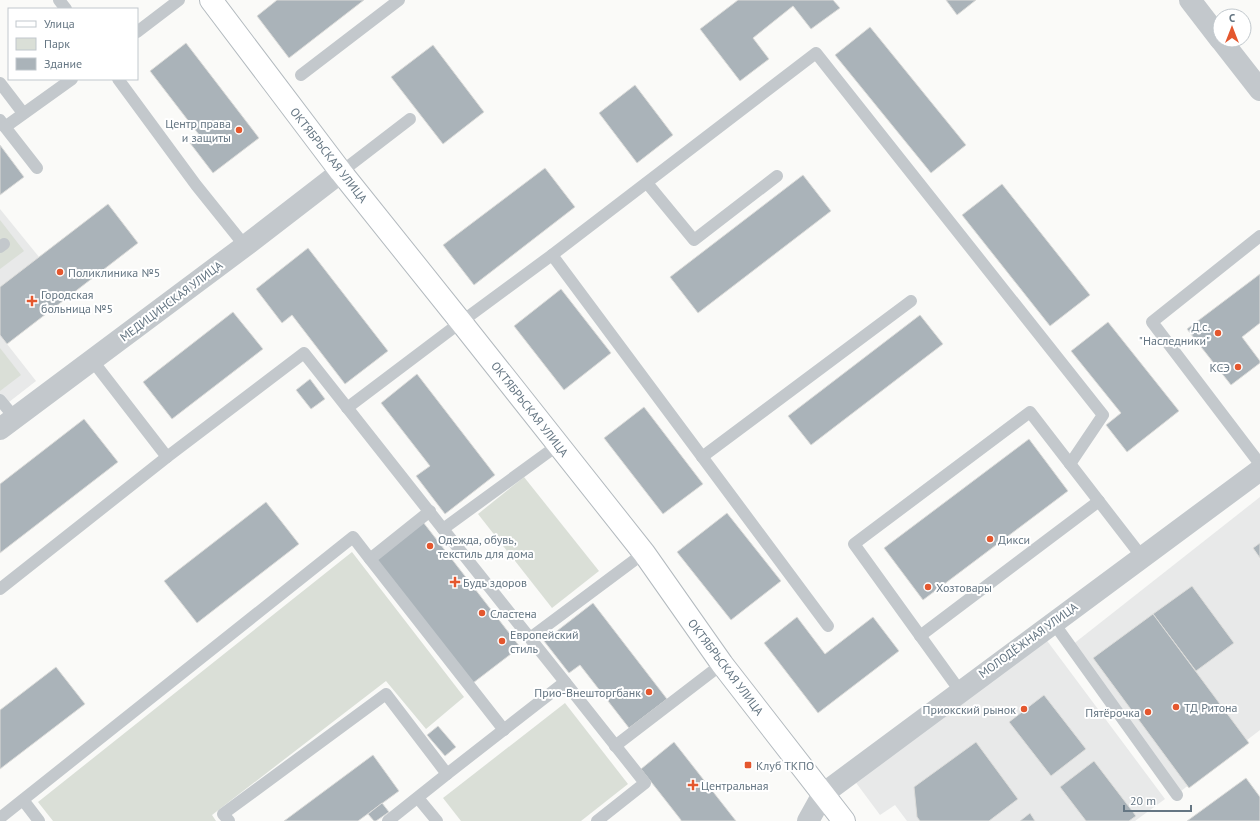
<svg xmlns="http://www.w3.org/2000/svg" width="1260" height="821" font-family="'PT Sans',sans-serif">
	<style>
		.built { fill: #e8e9e9 }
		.green { fill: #dadfd7 }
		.building { fill: #aab3b9; stroke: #dcdcda }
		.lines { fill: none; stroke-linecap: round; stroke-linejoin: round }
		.secondary-casing { stroke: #b3babf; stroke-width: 24 }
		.service { stroke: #c3c8cc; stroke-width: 12 }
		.minor { stroke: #c3c8cc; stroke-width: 22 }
		.secondary { stroke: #fff; stroke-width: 22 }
		.poi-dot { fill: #e4572e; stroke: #fff; stroke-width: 1.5 }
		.labels { text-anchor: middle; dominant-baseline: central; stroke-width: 4; stroke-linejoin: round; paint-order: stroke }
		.poi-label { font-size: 12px; fill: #657683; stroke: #fff; text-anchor: start }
		.street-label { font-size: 12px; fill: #657683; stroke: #fff }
	</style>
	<rect width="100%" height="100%" fill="#fafaf8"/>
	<g class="built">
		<path d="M 108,204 L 138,243 L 7,344 L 36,381 L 0,409 L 0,209 L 39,257 Z"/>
		<path d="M 1260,497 L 1260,730 L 1181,791 L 1067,649 Z"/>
		<path d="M 1045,638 L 1165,799 L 1135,821 L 907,821 L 895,805 L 880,815 L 854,780 Z"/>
	</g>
	<g class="green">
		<path d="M 0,220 L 24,251 L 0,269 Z"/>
		<path d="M 0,348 L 21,375 L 0,391 Z"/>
		<path d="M 524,477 L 599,571 L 552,608 L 478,514 Z"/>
		<path d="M 352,552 L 464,697 L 426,729 L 386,681 L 212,815 L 216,821 L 53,821 L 38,802 Z"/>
		<path d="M 565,703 L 628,784 L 581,821 L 461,821 L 443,798 Z"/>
	</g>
	<g class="building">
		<path d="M 277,0 L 364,0 L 289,58 L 257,16 Z"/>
		<path d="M 738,0 L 833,0 L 840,8 L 811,29 L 793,6 L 753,38 L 769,59 L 740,81 L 700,29 Z"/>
		<path d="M 946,0 L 976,0 L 957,15 Z"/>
		<path d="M 870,27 L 966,145 L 931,173 L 835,55 Z"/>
		<path d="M 186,43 L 259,138 L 213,173 L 190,143 L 200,136 L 150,71 Z"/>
		<path d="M 433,45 L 484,112 L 443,144 L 391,77 Z"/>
		<path d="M 635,85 L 673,135 L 637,163 L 599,113 Z"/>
		<path d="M 0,145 L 24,177 L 0,195 Z"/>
		<path d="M 545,168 L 575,207 L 474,285 L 443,245 Z"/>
		<path d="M 803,175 L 831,211 L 698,313 L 670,277 Z"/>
		<path d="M 1002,184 L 1090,295 L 1050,326 L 962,215 Z"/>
		<path d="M 108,204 L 138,243 L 7,344 L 0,335 L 0,287 Z"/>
		<path d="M 308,248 L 388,351 L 345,384 L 292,315 L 282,323 L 256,289 Z"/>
		<path d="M 1260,274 L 1260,323 L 1242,337 L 1260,361 L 1260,363 L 1231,385 L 1187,329 Z"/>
		<path d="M 561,289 L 611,353 L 564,390 L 514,326 Z"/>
		<path d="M 233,312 L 263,349 L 172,419 L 143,382 Z"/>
		<path d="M 920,315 L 943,344 L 811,445 L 788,416 Z"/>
		<path d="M 1108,322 L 1179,411 L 1127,452 L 1106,425 L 1121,413 L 1071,351 Z"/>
		<path d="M 417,374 L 495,475 L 445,514 L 416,476 L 430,466 L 381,403 Z"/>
		<path d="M 310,379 L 325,399 L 311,409 L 296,390 Z"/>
		<path d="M 644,407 L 703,484 L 663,514 L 604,438 Z"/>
		<path d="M 84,419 L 118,462 L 0,553 L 0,484 Z"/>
		<path d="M 1029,439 L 1068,491 L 923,600 L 884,548 Z"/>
		<path d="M 266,502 L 299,544 L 197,623 L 164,581 Z"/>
		<path d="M 727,513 L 781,581 L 731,620 L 677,552 Z"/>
		<path d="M 423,522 L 520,647 L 473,683 L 376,559 Z"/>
		<path d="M 1260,543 L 1260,558 L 1253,548 Z"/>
		<path d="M 1192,586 L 1234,643 L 1196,671 L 1153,614 Z"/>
		<path d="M 593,603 L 667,699 L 629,728 L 580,665 L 569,673 L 544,641 Z"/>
		<path d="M 1153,614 L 1249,743 L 1189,788 L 1093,658 Z"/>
		<path d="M 797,617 L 825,654 L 873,617 L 899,651 L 818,713 L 764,643 Z"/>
		<path d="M 56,667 L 85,704 L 0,769 L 0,710 Z"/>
		<path d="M 1044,695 L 1086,749 L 1051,776 L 1009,722 Z"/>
		<path d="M 438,726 L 456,747 L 445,756 L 427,735 Z"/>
		<path d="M 674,742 L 736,821 L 681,821 L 681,820 L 641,769 Z"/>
		<path d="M 976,742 L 1018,799 L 989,821 L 920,821 L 917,817 L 914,787 Z"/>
		<path d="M 373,755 L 399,791 L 358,821 L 284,821 Z"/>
		<path d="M 1094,761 L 1136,816 L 1129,821 L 1086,821 L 1060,787 Z"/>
		<path d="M 1246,778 L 1260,797 L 1260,821 L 1187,821 Z"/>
		<path d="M 382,803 L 389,812 L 376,821 L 374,821 L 368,814 Z"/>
		<path d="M 1030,813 L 1035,821 L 1020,821 Z"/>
	</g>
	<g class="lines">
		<g class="secondary-casing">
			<path id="secondary" d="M 211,0 L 341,172 L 461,322 L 644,553 L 722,664 L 844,821"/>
		</g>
		<g class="service">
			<path d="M 59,0 L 66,9"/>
			<path d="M 137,32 L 179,0"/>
			<path d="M 301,75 L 399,0"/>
			<path d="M 118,79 L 196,185 L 245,246"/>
			<path d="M 0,83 L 23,113"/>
			<path d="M 0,120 L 5,127 L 72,79"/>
			<path d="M 5,127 L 37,168"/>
			<path d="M 341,172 L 410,119"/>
			<path d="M 647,183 L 694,240 L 777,176"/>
			<path d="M 1260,236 L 1152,322 L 1260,464"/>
			<path d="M 0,247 L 4,244"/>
			<path d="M 0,400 L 15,418"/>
			<path d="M 347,408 L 461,322 L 552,255"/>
			<path d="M 167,457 L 304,353 L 443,529"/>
			<path d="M 702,457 L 911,301"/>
			<path d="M 430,511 L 370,559 L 504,730"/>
			<path d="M 0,589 L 167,457 L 92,360"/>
			<path d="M 1053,622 L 1177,795"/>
			<path d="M 828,626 L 552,255 L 816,53 L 1103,415 L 1070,464"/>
			<path d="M 920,636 L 1099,501"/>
			<path d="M 530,638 L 644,553"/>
			<path d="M 565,682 L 645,783 L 597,821"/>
			<path d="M 960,691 L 854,544 L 1030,412 L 1142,557"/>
			<path d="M 615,746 L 722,664"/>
			<path d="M 447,774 L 565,682 L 443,529 L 558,445"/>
			<path d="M 418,798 L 437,821"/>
			<path d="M 23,800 L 39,821"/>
			<path d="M 0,818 L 353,537 L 370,559"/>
			<path d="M 229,821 L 223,814 L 386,694 L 447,774 L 388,821"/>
		</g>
		<g class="minor">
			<path d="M 1190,0 L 1220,39"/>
			<path d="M 1221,40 L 1260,90"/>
			<path d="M 0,429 L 245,246 L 341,172"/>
			<path d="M 808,821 L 823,794 L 1260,470"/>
		</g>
		<use href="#secondary" class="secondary"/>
	</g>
	<g class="poi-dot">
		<circle cx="239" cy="130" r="4"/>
		<circle cx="60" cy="272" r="4"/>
		<path d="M30 295h4v4h4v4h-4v4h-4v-4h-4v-4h4z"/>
		<circle cx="1218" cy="333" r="4"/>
		<circle cx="1238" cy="367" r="4"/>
		<circle cx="990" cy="539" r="4"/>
		<circle cx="430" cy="546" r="4"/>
		<path d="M453 576h4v4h4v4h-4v4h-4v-4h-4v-4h4z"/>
		<circle cx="928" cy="587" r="4"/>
		<circle cx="482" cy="613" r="4"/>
		<circle cx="502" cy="641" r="4"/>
		<circle cx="649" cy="692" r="4"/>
		<circle cx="1176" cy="707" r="4"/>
		<circle cx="1024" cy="709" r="4"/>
		<circle cx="1148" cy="712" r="4"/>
		<rect x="744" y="761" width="8" height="8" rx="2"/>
		<path d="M691 779h4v4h4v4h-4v4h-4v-4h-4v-4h4z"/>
	</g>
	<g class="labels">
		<g class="poi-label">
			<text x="231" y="123" text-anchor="end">Центр права<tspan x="231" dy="14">и защиты</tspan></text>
			<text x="68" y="272">Поликлиника №5</text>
			<text x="41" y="294">Городская<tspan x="41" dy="14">больница №5</tspan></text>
			<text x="1210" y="326" text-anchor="end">Д.с.<tspan x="1210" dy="14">"Наследники"</tspan></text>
			<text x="1230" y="367" text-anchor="end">КСЭ</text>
			<text x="438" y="539">Одежда, обувь,<tspan x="438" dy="14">текстиль для дома</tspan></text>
			<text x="998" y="539">Дикси</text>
			<text x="463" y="582">Будь здоров</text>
			<text x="936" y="587">Хозтовары</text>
			<text x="490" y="613">Сластена</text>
			<text x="510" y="634">Европейский<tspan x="510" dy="14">стиль</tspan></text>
			<text x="641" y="692" text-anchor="end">Прио-Внешторгбанк</text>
			<text x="1184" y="707">ТД Ритона</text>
			<text x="1016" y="709" text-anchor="end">Приокский рынок</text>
			<text x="1140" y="712" text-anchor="end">Пятёрочка</text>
			<text x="756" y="765">Клуб ТКПО</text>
			<text x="701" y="785">Центральная</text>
		</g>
		<g class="street-label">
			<text transform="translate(329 155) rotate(52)">ОКТЯБРЬСКАЯ УЛИЦА</text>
			<text transform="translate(171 301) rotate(-37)">МЕДИЦИНСКАЯ УЛИЦА</text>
			<text transform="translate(530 409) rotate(52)">ОКТЯБРЬСКАЯ УЛИЦА</text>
			<text transform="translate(1028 640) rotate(-36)">МОЛОДЁЖНАЯ УЛИЦА</text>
			<text transform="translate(726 667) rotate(53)">ОКТЯБРЬСКАЯ УЛИЦА</text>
		</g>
	</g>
	<rect x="8" y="8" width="130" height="72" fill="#ffffff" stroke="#c1c8cd"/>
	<rect x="16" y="21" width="20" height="6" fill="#ffffff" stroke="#c1c8cd"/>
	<text x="44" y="28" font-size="12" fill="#657683">Улица</text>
	<rect x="16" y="38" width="20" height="12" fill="#dadfd7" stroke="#c1c8cd"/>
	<text x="44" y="48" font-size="12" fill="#657683">Парк</text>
	<rect x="16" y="58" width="20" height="12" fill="#aab3b9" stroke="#c1c8cd"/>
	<text x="44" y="68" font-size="12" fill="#657683">Здание</text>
	<g transform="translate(1232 28)"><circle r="19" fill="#ffffff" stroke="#c1c8cd"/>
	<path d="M0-3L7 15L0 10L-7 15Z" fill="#e4572e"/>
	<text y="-6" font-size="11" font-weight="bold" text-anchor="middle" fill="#657683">С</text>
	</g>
	<path d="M1124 805v6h67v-6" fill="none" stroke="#657683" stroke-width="2"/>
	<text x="1130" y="805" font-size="12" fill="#657683" stroke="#ffffff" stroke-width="3" paint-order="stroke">20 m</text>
</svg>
